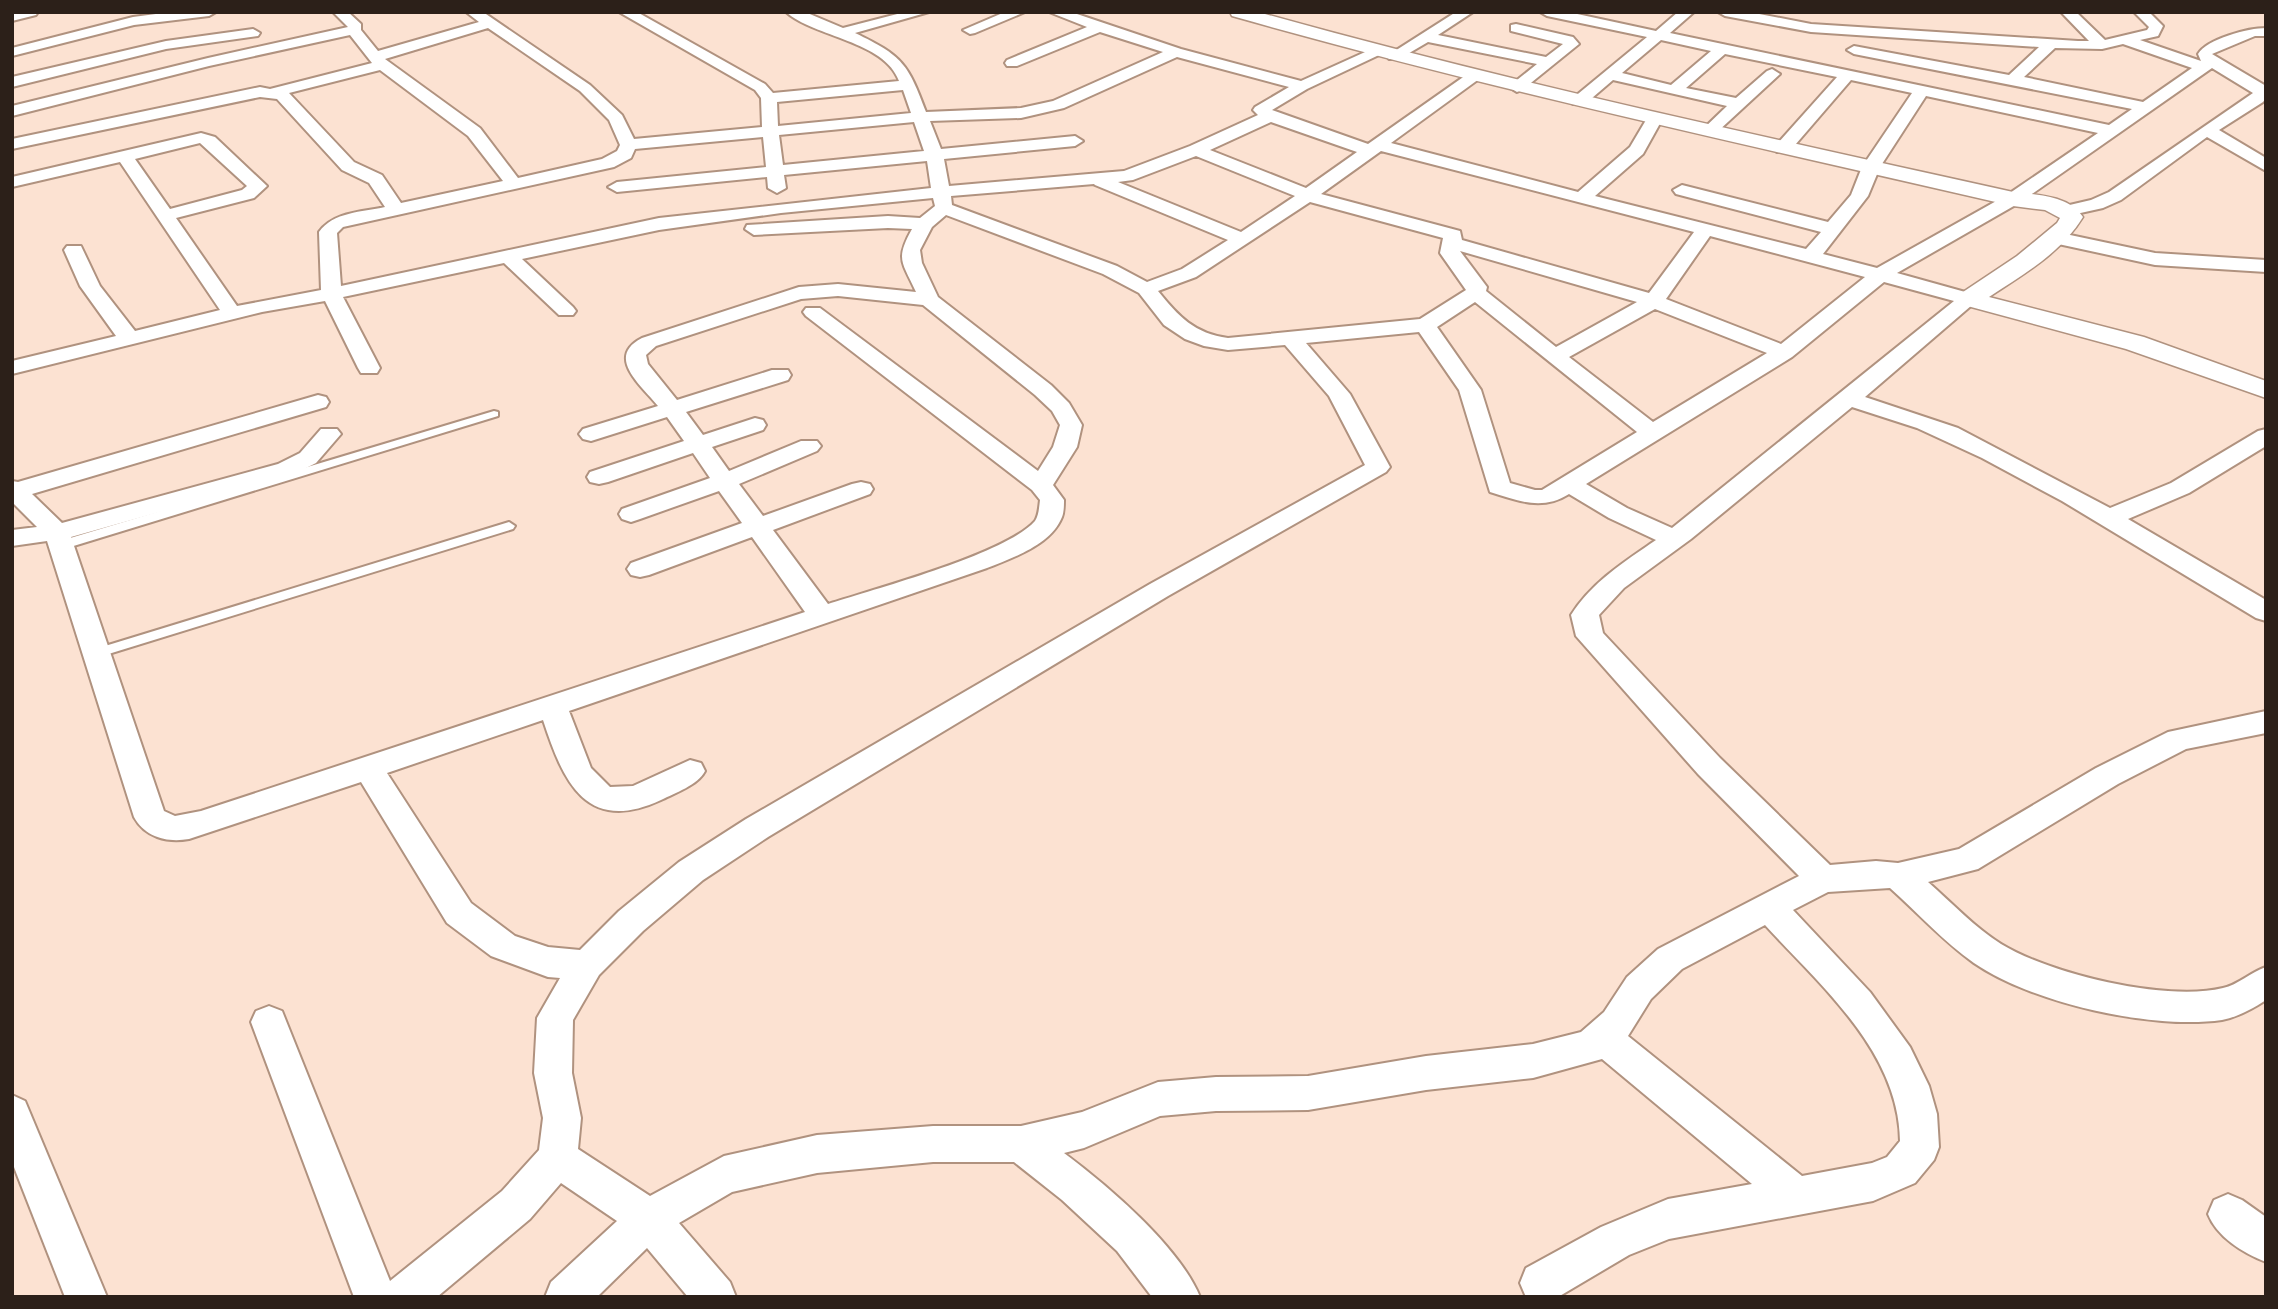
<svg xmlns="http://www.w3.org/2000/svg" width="2278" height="1309" font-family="Signika,sans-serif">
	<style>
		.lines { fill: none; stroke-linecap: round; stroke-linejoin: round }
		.service-casing { stroke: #b0927f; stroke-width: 4 }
		.minor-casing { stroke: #b0927f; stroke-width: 4 }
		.tertiary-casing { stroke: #b0927f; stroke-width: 3 }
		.service { fill: #fff; fill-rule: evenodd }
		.minor { fill: #fff; fill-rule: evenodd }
		.tertiary { fill: #fff; fill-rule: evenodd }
	</style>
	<rect width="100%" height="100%" fill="#fce2d2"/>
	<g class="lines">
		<g class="service-casing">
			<g id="service">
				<path d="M 494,411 L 498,412 L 498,416 L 67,548 L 62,549 L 56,545 L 57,542 Z"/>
				<path d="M 509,522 L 515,526 L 513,529 L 102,656 L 92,656 L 90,653 L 92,650 Z"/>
			</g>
		</g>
		<g class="minor-casing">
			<g id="minor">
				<path d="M 38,12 L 36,15 L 12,21 L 12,13 Z"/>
				<path d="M 171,12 L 216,12 L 209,16 L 134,25 L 12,56 L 12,48 L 133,17 Z"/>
				<path d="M 333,12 L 348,12 L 361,24 L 361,30 L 378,51 L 479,22 L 466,12 L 483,12 L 590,85 L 622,115 L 634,139 L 762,127 L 761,98 L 755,90 L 619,12 L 637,12 L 765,84 L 773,93 L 899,81 C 885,41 814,37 786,12 L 805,12 L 843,28 L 905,12 L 929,12 L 855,33 C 903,56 908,64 926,112 L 1021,108 L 1053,101 L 1163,52 L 1100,32 L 1017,66 L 1007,66 L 1005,63 L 1007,60 L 1087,27 L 1049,12 L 1071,12 L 1181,49 L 1301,81 L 1374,48 L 1379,49 L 1381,52 L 1379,55 L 1307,89 L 1272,110 L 1368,144 L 1469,73 L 1479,73 L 1482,76 L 1479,79 L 1391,143 L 1578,192 L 1630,147 L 1649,115 L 1661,115 L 1663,118 L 1643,154 L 1595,196 L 1806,249 L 1821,232 L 1676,194 L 1673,190 L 1682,185 L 1828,222 L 1851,195 L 1862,167 L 1912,93 L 1851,80 L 1789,152 L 1777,152 L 1775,148 L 1777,144 L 1837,77 L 1725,54 L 1686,88 L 1736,98 L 1767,71 L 1772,69 L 1780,74 L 1716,133 L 1710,135 L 1702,130 L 1727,106 L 1613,80 L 1585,104 L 1573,104 L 1571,101 L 1573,98 L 1647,37 L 1547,16 L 1540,12 L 1568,12 L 1656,31 L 1678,12 L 1694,12 L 1670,33 L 2109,125 L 2132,109 L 1854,54 L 1847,50 L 1854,46 L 2009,75 L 2039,47 L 1811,32 L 1725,16 L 1718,12 L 1749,12 L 1811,24 L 2078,41 L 2089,41 L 2061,12 L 2076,12 L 2105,40 L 2147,30 L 2149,27 L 2134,12 L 2149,12 L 2163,26 L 2158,36 L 2140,40 L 2201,61 L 2198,54 C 2207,39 2248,28 2266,28 L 2266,36 L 2255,36 L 2212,54 L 2266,86 L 2266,98 L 2263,102 L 2219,130 L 2266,158 L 2266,171 L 2207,137 L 2121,200 L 2103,208 L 2067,216 L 2058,211 L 2061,207 L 2091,200 L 2109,192 L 2253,93 L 2212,68 L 2019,203 L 1897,273 L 1976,295 L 1979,299 L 1865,397 L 1958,428 L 2110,508 L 2171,483 L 2258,431 L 2266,429 L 2266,446 L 2189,493 L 2128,519 L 2266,600 L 2266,621 L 2256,618 L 2062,501 L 1982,458 L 1917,428 L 1852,407 L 1691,539 L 1624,588 L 1599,615 L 1603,633 L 1720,758 L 1830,865 L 1876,861 L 1898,863 L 1959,849 L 2096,768 L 2168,732 L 2266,711 L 2266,733 L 2186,749 L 2118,784 L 1978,869 L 1928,882 C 1952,903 1974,927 2001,944 C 2050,974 2166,1002 2223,988 C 2238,985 2251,972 2266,967 L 2266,1000 C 2252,1009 2238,1017 2222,1020 C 2152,1030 2032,1003 1974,963 C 1944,942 1918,913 1890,888 L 1828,892 L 1793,910 L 1870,992 L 1910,1047 L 1929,1086 L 1937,1114 L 1939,1147 L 1934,1160 L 1915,1183 L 1873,1201 L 1669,1239 L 1629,1255 L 1558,1297 L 1526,1297 L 1520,1283 L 1526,1268 L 1601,1227 L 1668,1199 L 1752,1184 L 1602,1059 L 1533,1078 L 1426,1090 L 1308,1110 L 1216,1111 L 1160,1116 L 1084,1148 L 1064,1153 C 1107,1185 1179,1246 1200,1297 L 1152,1297 L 1117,1251 L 1062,1200 L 1014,1162 L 933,1162 L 817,1173 L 732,1192 L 679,1223 L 730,1282 L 736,1297 L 688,1297 L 647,1248 L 597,1297 L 545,1297 L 551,1282 L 617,1221 L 561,1183 L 530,1219 L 437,1297 L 354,1297 L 251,1022 L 256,1011 L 269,1006 L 282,1011 L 390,1281 L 502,1191 L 539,1150 L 543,1118 L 534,1073 L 537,1018 L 560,978 L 548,977 L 491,956 L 447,923 L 361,782 L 189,839 C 167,843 145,837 134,817 L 47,541 L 12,546 L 12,530 L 37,527 L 12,502 L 12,481 L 18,482 L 318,395 L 326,397 L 329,402 L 326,407 L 32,494 L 62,523 L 278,464 L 300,453 L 321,429 L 337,429 L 341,434 L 316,463 L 294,474 L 71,537 L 164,811 L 175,816 L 201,811 L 805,612 L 752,537 L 649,575 L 640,577 L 631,575 L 627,569 L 631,563 L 742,523 L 719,491 L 640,519 L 631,522 L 622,519 L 619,514 L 622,509 L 710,478 L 693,453 L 608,482 L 599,484 L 590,482 L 587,477 L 590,472 L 684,441 L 667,417 L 591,441 L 583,439 L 579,434 L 583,429 L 658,406 C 641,385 605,357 642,338 L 799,287 L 838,284 L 916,292 C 902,261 895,260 912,229 L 888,228 L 754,235 L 745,229 L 747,225 L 888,216 L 920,218 L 935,206 L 933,198 L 781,213 L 659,230 L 522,259 L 573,307 L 576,311 L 573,315 L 559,315 L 504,263 L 343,297 L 380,368 L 377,373 L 361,373 L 358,368 L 325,301 L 262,312 L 12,374 L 12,361 L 116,336 L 80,286 L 64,250 L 67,246 L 81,246 L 100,286 L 135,331 L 220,310 L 120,162 L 12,187 L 12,177 L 201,133 L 215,137 L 267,186 L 254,198 L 176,218 L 237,306 L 321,290 L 319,232 C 333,212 362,212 385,207 L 369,183 L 342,170 L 277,99 L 260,97 L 12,149 L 12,139 L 260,87 L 270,89 L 372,63 L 350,35 L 209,66 L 12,116 L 12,106 L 208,58 L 348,27 ZM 488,28 L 580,91 L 609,120 L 620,145 L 617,151 L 602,159 L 518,178 L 480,128 L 385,59 ZM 1661,40 L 1711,51 L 1671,85 L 1622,73 ZM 2123,44 L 2192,68 L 2143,102 L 2024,77 L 2055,48 L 2102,49 ZM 1177,57 L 1289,87 L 1255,107 L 1253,110 L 1258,115 L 1190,146 L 1124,171 L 949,186 L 944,159 L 1075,146 L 1083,141 L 1075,136 L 941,149 L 930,121 L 1021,118 L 1064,108 ZM 380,70 L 468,136 L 503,181 L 401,203 L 382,175 L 354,162 L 289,93 ZM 903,90 L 911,113 L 778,126 L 777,102 ZM 1926,96 L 2098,133 L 2007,195 L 1877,268 L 1823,254 L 1868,196 L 1880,167 ZM 914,122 L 924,151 L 783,165 L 779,135 ZM 1271,122 L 1357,152 L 1306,188 L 1210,150 ZM 763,137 L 766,167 L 617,182 L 608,187 L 617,192 L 767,177 L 768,188 L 777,193 L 786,188 L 784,175 L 927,161 L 931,188 L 659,218 L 341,286 L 337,233 L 343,227 L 614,167 L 631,158 L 635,149 ZM 200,143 L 247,186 L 242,190 L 170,209 L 135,159 ZM 1381,151 L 1694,232 L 1649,293 L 1462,240 L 1460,231 L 1321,194 ZM 1196,156 L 1295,196 L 1241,232 L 1118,182 L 1133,180 ZM 1094,184 L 1095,185 L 1228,240 L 1182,269 L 1147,282 L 1117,266 L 952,205 L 951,196 ZM 1310,202 L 1443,238 L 1440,253 L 1466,290 L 1420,319 L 1228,338 C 1195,334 1178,316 1158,291 L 1196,277 ZM 946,215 L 1103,274 L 1139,293 L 1164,325 L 1185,339 L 1204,346 L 1228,350 L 1285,345 L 1329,396 L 1365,465 L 1150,584 L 746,819 L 679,862 L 619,911 L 580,950 L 548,947 L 515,936 L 471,903 L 387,773 L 543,720 C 563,781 586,835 661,800 C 675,793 698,785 705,771 L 701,763 L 690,760 L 633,786 L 610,787 L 591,768 L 569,711 L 987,568 C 1012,558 1051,545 1062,517 C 1064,512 1064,505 1064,500 L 1053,485 L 1077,447 L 1082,425 L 1069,403 L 1051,385 L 938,297 L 922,263 L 920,250 L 932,227 ZM 1710,236 L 1865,277 L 1781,344 L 1666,299 ZM 1460,251 L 1637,302 L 1556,347 L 1486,291 L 1487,287 ZM 1884,282 L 1954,301 L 1672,528 L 1627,508 L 1586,484 L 1792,357 ZM 838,296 L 923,305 L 1035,395 L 1052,411 L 1060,425 L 1053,447 L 1038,471 L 820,308 L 806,308 L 803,312 L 806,316 L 1032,490 L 1040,500 C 1039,507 1039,515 1035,521 C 1006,554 874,589 828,604 L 773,530 L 870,494 L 873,489 L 870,484 L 861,482 L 852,484 L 763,516 L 739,484 L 817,451 L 821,446 L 817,441 L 801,441 L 729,471 L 712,447 L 763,430 L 766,425 L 763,420 L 755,418 L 703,435 L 686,412 L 788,380 L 791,375 L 788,370 L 772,370 L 677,400 L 648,364 L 646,355 L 656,346 L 801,299 ZM 1475,302 L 1637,432 L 1542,490 L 1535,490 L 1510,483 L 1481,390 L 1437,327 ZM 1655,309 L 1767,353 L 1653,422 L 1569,357 ZM 1419,332 L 1459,390 L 1490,492 C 1519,501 1542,511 1569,494 L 1609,518 L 1656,540 C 1624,562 1592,582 1571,615 L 1576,636 L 1698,774 L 1799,876 L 1658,949 L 1627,977 L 1604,1012 L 1581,1032 L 1533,1044 L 1426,1056 L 1308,1076 L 1216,1077 L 1158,1082 L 1082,1112 L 1021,1126 L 933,1126 L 817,1135 L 724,1156 L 650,1196 L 578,1149 L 581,1118 L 572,1073 L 573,1020 L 599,975 L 643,931 L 703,880 L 768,837 L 1168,596 L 1386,472 L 1390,467 L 1350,394 L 1306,343 ZM 1765,925 C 1821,986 1899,1052 1900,1141 L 1887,1157 L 1872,1163 L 1802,1176 L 1628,1036 L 1651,999 L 1682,969 Z"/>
				<path d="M 1005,12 L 1025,12 L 975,33 L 970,34 L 963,30 Z"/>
				<path d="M 1456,12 L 1473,12 L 1438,35 L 1546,57 L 1563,44 L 1511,31 L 1511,25 L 1516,24 L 1573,37 L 1579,44 L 1522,90 L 1517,92 L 1509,87 L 1512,84 L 1537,64 L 1428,42 L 1399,59 L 1389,59 L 1387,56 Z"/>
				<path d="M 253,29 L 260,33 L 258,36 L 166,49 L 12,87 L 12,77 L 166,41 Z"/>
				<path d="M 2056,232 L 2155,253 L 2266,260 L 2266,272 L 2155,265 L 2049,242 L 2047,238 L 2049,234 Z"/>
				<path d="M 12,1095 L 25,1101 L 107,1297 L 65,1297 L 12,1162 Z"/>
				<path d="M 2228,1194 L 2242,1200 L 2266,1217 L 2266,1262 C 2243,1253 2217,1237 2208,1214 L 2214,1200 Z"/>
			</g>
		</g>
		<g class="tertiary-casing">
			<path id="tertiary" d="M 1230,12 L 1258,12 C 1508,82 1761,136 2013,192 C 2037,195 2068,195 2083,217 C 2061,253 2024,274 1989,297 L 2144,337 L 2266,381 L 2266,398 L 2126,349 L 1960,304 L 1956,299 L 1960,294 L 2017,256 L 2057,223 L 2060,218 L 2045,210 L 2013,206 C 1752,146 1490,89 1232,16 Z"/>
		</g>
		<use href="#service" class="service"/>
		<use href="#minor" class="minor"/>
		<use href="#tertiary" class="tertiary"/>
	</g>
	<rect width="2278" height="1309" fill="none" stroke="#2c2019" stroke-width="28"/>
</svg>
